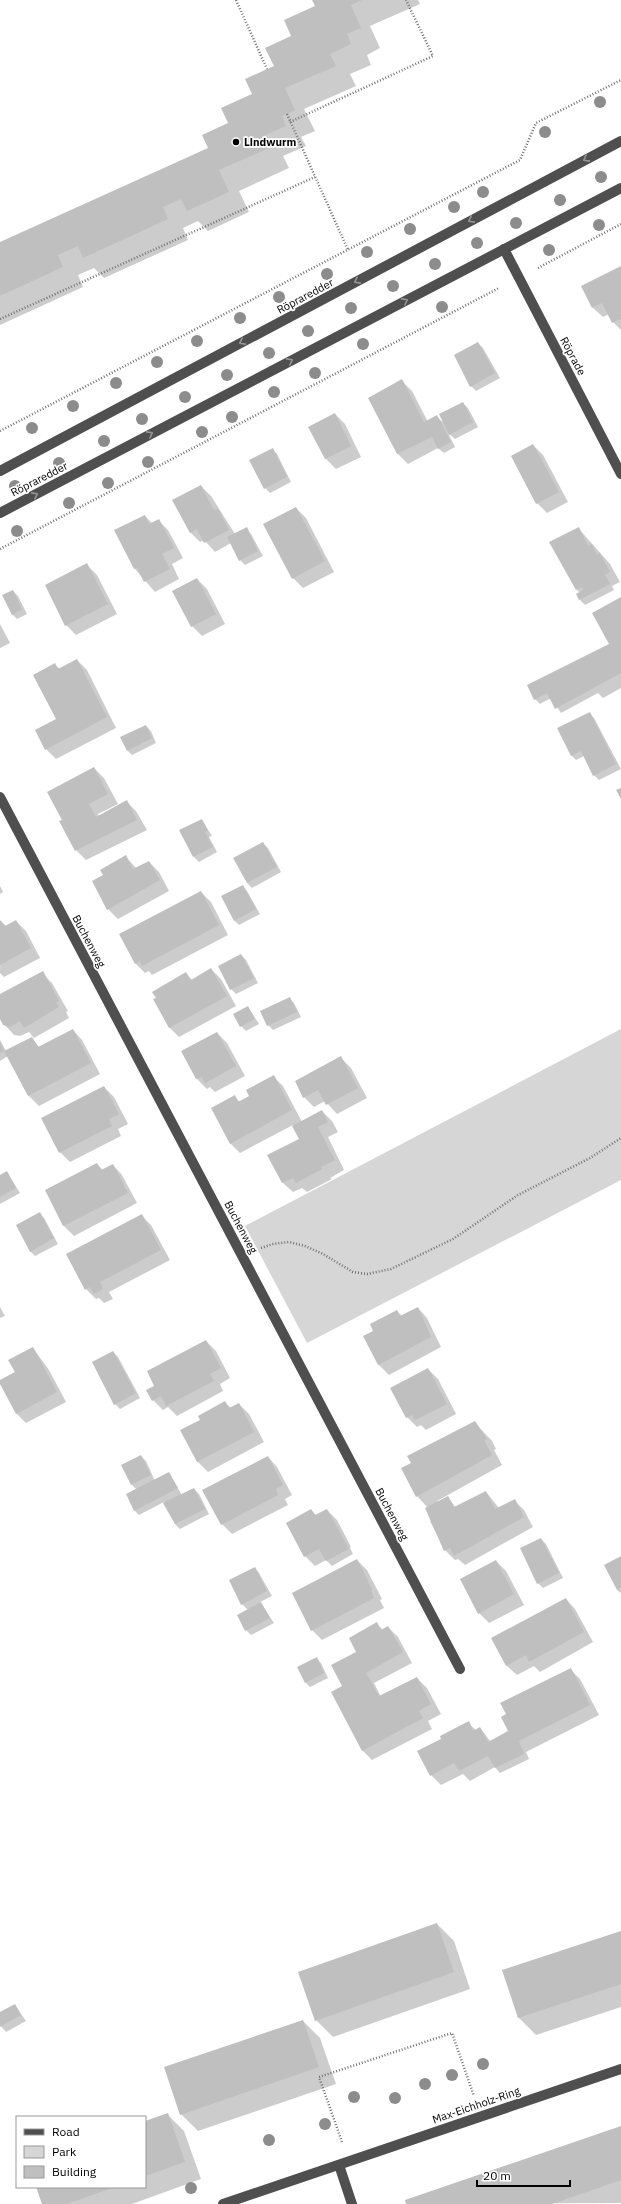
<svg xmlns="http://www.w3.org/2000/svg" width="621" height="2204" font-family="'IBM Plex Sans',sans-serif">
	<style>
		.green { fill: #d6d6d6 }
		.shadow { fill: #0003 }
		.building { fill: #bfbfbf }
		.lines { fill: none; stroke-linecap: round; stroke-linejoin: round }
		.path { stroke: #717171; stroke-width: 2.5; stroke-dasharray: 1 2; stroke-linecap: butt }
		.minor { stroke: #4f4f4f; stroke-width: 10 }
		.tree { fill: #8c8c8c }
		.oneway { stroke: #959595 }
		.poi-dot { fill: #000; stroke: #fff; stroke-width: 1.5 }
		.labels { text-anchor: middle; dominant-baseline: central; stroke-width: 3.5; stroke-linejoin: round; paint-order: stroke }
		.poi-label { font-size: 11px; font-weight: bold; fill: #000; stroke: #fff; text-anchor: start }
		.street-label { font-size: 11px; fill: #000; stroke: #fff }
	</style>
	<rect width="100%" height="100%" fill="#fff"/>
	<path class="green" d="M 621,1029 L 621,1180 L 307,1343 L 245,1226 Z"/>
	<g class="shadow">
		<path d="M 313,0 L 418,0 L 420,4 L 370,26 L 380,48 L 367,55 L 371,65 L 350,74 L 356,86 L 304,109 L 315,131 L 301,137 L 306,146 L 283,156 L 289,168 L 239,191 L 249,212 L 208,231 L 198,221 L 183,228 L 188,240 L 104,278 L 94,268 L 78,275 L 83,287 L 0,325 L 0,243 L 209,149 L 276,66 L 292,37 L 316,7 Z"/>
		<path d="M 621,267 L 621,330 L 613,322 L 609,314 L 603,317 L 593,308 Z"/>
		<path d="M 478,343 L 483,348 L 500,378 L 476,391 L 471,386 Z"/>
		<path d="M 402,381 L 412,391 L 428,422 L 437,417 L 444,423 L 463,403 L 468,408 L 478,427 L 455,439 L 448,433 L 455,447 L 444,453 L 438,448 L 408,464 L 398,454 L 369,398 Z"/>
		<path d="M 335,414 L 345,424 L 361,457 L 336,469 L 326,459 L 310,427 Z"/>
		<path d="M 533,445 L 543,455 L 568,502 L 547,513 L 537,503 L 512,456 Z"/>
		<path d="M 272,449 L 277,454 L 291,482 L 270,493 L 265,488 Z"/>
		<path d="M 201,486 L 211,496 L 235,534 L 246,529 L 251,534 L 263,556 L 245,565 L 240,560 L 231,543 L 215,552 L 204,540 L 200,542 L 190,532 Z"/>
		<path d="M 296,508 L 306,518 L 334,572 L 303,588 L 293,578 Z"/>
		<path d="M 145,516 L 152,523 L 158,520 L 168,530 L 183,558 L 172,564 L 179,579 L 155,592 L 135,569 Z"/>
		<path d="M 579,529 L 610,564 L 620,582 L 612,586 L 614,590 L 585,605 L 580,600 L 577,594 L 580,593 L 576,589 Z"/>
		<path d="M 87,565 L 97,575 L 117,614 L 76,635 L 66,625 Z"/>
		<path d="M 197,579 L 207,589 L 225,624 L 202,636 L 192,626 L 173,592 Z"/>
		<path d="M 13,591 L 18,596 L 27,614 L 17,619 L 12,614 Z"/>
		<path d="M 621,598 L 621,688 L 603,698 L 598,693 L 561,713 L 551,698 L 540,704 L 535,699 L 610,644 Z"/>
		<path d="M 0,624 L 10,643 L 0,648 Z"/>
		<path d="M 77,660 L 87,670 L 116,728 L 56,759 L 46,749 L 57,719 L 55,665 L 60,669 Z"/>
		<path d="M 589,713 L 594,718 L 621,769 L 599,780 L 594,775 L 584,756 L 576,760 L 571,755 Z"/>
		<path d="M 146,726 L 151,731 L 156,743 L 132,755 L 127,750 Z"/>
		<path d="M 94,768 L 104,778 L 118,804 L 98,814 L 99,816 L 126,801 L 136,811 L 147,830 L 86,860 L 76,850 L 63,820 Z"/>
		<path d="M 202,820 L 212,836 L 209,837 L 217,852 L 199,862 L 194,857 L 181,830 Z"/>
		<path d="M 263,843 L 268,848 L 281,872 L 252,888 L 247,883 Z"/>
		<path d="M 126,857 L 137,869 L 149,862 L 159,872 L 169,891 L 118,919 L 108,909 L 104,876 Z"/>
		<path d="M 0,886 L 3,892 L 0,894 Z"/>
		<path d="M 242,886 L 247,891 L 260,914 L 239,925 L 234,920 Z"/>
		<path d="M 201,892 L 211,902 L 228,935 L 152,975 L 149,971 L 145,973 L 135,963 Z"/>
		<path d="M 1,921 L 6,926 L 16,921 L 26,931 L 40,958 L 4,977 L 0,973 Z"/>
		<path d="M 241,955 L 246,960 L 258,983 L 236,994 L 231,989 Z"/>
		<path d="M 211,969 L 221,979 L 236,1006 L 179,1037 L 169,1027 L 186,974 L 192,980 Z"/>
		<path d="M 42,973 L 52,983 L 68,1011 L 66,1012 L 69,1018 L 34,1038 L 29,1032 L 20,1036 L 14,1035 L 4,1024 L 0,1017 L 0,995 Z"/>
		<path d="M 289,998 L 294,1003 L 301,1017 L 273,1030 L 268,1025 Z"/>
		<path d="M 248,1007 L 259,1024 L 246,1031 L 241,1026 Z"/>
		<path d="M 73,1030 L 82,1040 L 100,1074 L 39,1106 L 29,1096 L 8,1056 L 0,1061 L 0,1040 L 6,1051 L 32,1038 L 39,1047 Z"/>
		<path d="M 217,1033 L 227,1043 L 245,1076 L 215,1092 L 210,1087 L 207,1089 L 197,1079 L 183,1052 Z"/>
		<path d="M 341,1058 L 351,1068 L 367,1098 L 337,1114 L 325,1101 L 314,1107 L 304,1097 Z"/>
		<path d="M 273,1076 L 283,1086 L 302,1122 L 322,1111 L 332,1121 L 338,1132 L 328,1137 L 344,1170 L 330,1178 L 332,1179 L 307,1192 L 302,1188 L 293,1192 L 283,1183 L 300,1139 L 293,1125 L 240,1153 L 230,1143 L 235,1097 L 240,1102 L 251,1096 Z"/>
		<path d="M 104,1087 L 114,1097 L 128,1124 L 118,1129 L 121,1136 L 70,1162 L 60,1152 Z"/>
		<path d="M 97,1164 L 103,1170 L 113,1165 L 122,1175 L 137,1203 L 74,1236 L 64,1226 L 46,1190 Z"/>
		<path d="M 7,1172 L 20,1193 L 0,1204 L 0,1176 Z"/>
		<path d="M 39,1213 L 44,1218 L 58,1244 L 35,1256 L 30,1251 Z"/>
		<path d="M 141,1215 L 151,1225 L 170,1260 L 109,1292 L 113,1299 L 104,1303 L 99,1298 L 96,1299 L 86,1289 Z"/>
		<path d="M 0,1307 L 5,1316 L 0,1318 Z"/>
		<path d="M 418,1308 L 427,1318 L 441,1347 L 389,1375 L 379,1365 L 364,1337 L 374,1331 L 397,1311 L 402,1316 Z"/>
		<path d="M 206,1341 L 216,1351 L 230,1378 L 220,1384 L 223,1391 L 177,1416 L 168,1407 L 163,1410 L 153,1400 L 156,1386 Z"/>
		<path d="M 33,1348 L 49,1370 L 66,1402 L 26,1423 L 16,1413 L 0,1381 L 16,1372 Z"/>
		<path d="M 113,1352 L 118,1357 L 140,1398 L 120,1409 L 115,1404 Z"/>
		<path d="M 428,1369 L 438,1379 L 456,1414 L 426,1430 L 421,1425 L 417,1427 L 407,1417 Z"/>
		<path d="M 225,1403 L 231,1408 L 239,1404 L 249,1414 L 264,1442 L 208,1472 L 198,1462 L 181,1431 L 201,1420 Z"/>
		<path d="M 475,1423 L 492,1441 L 496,1449 L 494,1450 L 502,1465 L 437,1501 L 438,1502 L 448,1497 L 456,1508 L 486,1492 L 499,1508 L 514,1500 L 524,1510 L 533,1527 L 465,1565 L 458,1559 L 455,1560 L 445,1550 L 430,1521 L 433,1520 L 428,1508 L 417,1496 L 412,1463 Z"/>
		<path d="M 141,1456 L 146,1461 L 155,1481 L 169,1474 L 182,1495 L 194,1489 L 199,1494 L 209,1514 L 180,1529 L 175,1524 L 164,1502 L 139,1515 L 134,1510 L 137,1490 L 132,1485 L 122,1465 Z"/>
		<path d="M 268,1457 L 277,1467 L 292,1495 L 285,1499 L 288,1505 L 232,1534 L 222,1524 Z"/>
		<path d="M 311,1510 L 316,1515 L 327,1510 L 337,1520 L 351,1547 L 350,1548 L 353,1554 L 332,1566 L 326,1560 L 315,1566 L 305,1556 Z"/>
		<path d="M 541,1539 L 546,1544 L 563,1578 L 543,1588 L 538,1583 Z"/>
		<path d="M 621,1558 L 621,1593 L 617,1590 Z"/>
		<path d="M 357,1560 L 367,1570 L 382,1599 L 380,1600 L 384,1608 L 322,1640 L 312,1630 Z"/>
		<path d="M 496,1561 L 506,1571 L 524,1605 L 489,1623 L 479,1613 Z"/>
		<path d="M 255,1568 L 259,1573 L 272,1596 L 260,1602 L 274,1623 L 251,1635 L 246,1630 L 248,1610 L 242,1604 Z"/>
		<path d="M 566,1599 L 575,1609 L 593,1642 L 540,1672 L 534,1666 L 517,1675 L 507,1666 L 492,1639 Z"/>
		<path d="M 376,1623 L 383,1630 L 388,1627 L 398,1637 L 412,1663 L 374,1683 L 381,1697 L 417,1678 L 427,1688 L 441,1714 L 428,1721 L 432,1729 L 372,1760 L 362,1750 L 344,1686 L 357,1652 Z"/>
		<path d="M 316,1658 L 321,1663 L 328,1678 L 310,1687 L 305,1682 Z"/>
		<path d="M 570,1669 L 580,1679 L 599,1715 L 526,1752 L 529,1759 L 500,1773 L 495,1767 L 470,1781 L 463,1774 L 441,1785 L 431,1775 L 442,1739 L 468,1723 L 476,1730 L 480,1728 L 491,1742 L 510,1732 Z"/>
		<path d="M 437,1924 L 454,1941 L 470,1989 L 333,2037 L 316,2020 Z"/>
		<path d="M 621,1932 L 621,2007 L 536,2035 L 519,2018 L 503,1971 Z"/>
		<path d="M 15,2005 L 26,2021 L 6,2032 L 0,2025 L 0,2014 Z"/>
		<path d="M 303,2021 L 320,2038 L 336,2084 L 198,2131 L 181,2114 Z"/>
		<path d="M 167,2114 L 184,2131 L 201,2179 L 132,2204 L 43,2204 L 37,2187 L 145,2187 L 145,2122 Z"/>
		<path d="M 621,2127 L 621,2203 L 407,2204 Z"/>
	</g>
	<g class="building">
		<path d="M 312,0 L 362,0 L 351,5 L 361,28 L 347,34 L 351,44 L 330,54 L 336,66 L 285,88 L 295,110 L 282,116 L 286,126 L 263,136 L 269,148 L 219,170 L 229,192 L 187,211 L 181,199 L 163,207 L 168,219 L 83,258 L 78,246 L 58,255 L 63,267 L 0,296 L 0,242 L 208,148 L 202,135 L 228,123 L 221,108 L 252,94 L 245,79 L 274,66 L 265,48 L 291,36 L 284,20 L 315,6 Z"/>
		<path d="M 621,266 L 621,319 L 612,323 L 602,303 L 592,308 L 581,286 Z"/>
		<path d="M 478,342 L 495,373 L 470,387 L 454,355 Z"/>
		<path d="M 402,379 L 424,422 L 437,415 L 451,442 L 438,449 L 432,437 L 397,454 L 368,398 Z"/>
		<path d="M 463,402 L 473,422 L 449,435 L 439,414 Z"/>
		<path d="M 335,413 L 351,446 L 325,459 L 308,427 Z"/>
		<path d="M 533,444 L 559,492 L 536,504 L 511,456 Z"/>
		<path d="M 273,448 L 287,477 L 264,489 L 249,460 Z"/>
		<path d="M 201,485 L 214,510 L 218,509 L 229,530 L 204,543 L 197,529 L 190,533 L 172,500 Z"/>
		<path d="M 296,507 L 325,561 L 292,579 L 263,524 Z"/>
		<path d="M 145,515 L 149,524 L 159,519 L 174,548 L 162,554 L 170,569 L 144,582 L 137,568 L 134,569 L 114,530 Z"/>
		<path d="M 247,527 L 258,551 L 239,561 L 227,537 Z"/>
		<path d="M 579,527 L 588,546 L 592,544 L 597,555 L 600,553 L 610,572 L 605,575 L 610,584 L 579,600 L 576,594 L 583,590 L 582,587 L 576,590 L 549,542 Z"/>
		<path d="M 87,563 L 108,604 L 65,626 L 45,585 Z"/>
		<path d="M 197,578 L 216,614 L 191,627 L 172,591 Z"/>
		<path d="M 13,590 L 22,609 L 12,615 L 2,595 Z"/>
		<path d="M 621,597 L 621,673 L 555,709 L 547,693 L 534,700 L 527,685 L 609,644 L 592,613 Z"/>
		<path d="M 77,659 L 107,717 L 45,750 L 35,730 L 56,719 L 33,675 L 55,663 L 58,669 Z"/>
		<path d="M 590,712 L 616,764 L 593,776 L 581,751 L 571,756 L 557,728 Z"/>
		<path d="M 146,725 L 152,738 L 127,751 L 120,737 Z"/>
		<path d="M 94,767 L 108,794 L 89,804 L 96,817 L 127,800 L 137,820 L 75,851 L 59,821 L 62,820 L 47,792 Z"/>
		<path d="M 621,788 L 621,799 L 616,790 Z"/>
		<path d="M 202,819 L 208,831 L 205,832 L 213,847 L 193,857 L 179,830 Z"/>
		<path d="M 263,842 L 277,867 L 247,883 L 233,858 Z"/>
		<path d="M 126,855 L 133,869 L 149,861 L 160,880 L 107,910 L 92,881 L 103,875 L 100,870 Z"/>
		<path d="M 243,885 L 256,909 L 234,921 L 221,896 Z"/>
		<path d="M 201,891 L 219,925 L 142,966 L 140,961 L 135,964 L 119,934 Z"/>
		<path d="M 0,920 L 5,926 L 16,920 L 31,948 L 0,965 Z"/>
		<path d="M 241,954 L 254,978 L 230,990 L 218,966 Z"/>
		<path d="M 211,968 L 227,996 L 169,1028 L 153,999 L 156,998 L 152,992 L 186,972 L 191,980 Z"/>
		<path d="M 43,971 L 59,1001 L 56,1002 L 59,1007 L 24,1028 L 20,1021 L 10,1027 L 3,1025 L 0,1019 L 0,994 Z"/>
		<path d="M 290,997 L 297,1012 L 267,1026 L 260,1011 Z"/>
		<path d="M 248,1006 L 255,1019 L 240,1027 L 233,1014 Z"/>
		<path d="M 73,1029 L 91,1063 L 28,1096 L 4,1051 L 32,1037 L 38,1047 Z"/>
		<path d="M 217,1032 L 236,1066 L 205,1083 L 202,1077 L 196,1079 L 181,1051 Z"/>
		<path d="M 0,1042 L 4,1051 L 0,1053 Z"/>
		<path d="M 341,1056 L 358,1088 L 326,1105 L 318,1090 L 303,1098 L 295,1081 Z"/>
		<path d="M 274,1075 L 292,1110 L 230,1144 L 211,1108 L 235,1095 L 238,1102 L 249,1096 L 246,1090 Z"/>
		<path d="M 104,1086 L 119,1114 L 109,1119 L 112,1126 L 59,1153 L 41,1118 Z"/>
		<path d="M 322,1110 L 328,1122 L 318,1127 L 335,1160 L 321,1167 L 322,1169 L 296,1183 L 293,1178 L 282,1183 L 267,1155 L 299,1139 L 292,1126 Z"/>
		<path d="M 97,1163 L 101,1170 L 113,1164 L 128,1193 L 63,1226 L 45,1190 Z"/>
		<path d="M 7,1171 L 16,1188 L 0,1197 L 0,1175 Z"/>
		<path d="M 40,1212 L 54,1238 L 30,1252 L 16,1225 Z"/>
		<path d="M 142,1214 L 161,1250 L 100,1282 L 103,1289 L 94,1294 L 90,1287 L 85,1290 L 66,1254 Z"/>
		<path d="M 418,1307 L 431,1337 L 378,1365 L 363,1336 L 373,1331 L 370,1324 L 397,1310 L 400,1316 Z"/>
		<path d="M 206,1340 L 221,1368 L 210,1374 L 214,1381 L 166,1406 L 161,1396 L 152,1401 L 146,1390 L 154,1386 L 147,1371 Z"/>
		<path d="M 33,1347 L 57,1392 L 16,1414 L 0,1384 L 0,1380 L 15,1372 L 8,1360 Z"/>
		<path d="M 113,1351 L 136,1393 L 114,1405 L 92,1362 Z"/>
		<path d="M 428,1368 L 447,1404 L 415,1420 L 412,1415 L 406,1418 L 390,1388 Z"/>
		<path d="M 225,1401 L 229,1408 L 239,1403 L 254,1432 L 197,1462 L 180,1430 L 200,1420 L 198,1416 Z"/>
		<path d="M 475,1421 L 487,1439 L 484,1440 L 492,1455 L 416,1497 L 401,1468 L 411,1463 L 407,1456 Z"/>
		<path d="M 141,1455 L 151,1475 L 131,1485 L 121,1465 Z"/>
		<path d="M 268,1456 L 283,1485 L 276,1489 L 278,1495 L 221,1525 L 202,1490 Z"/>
		<path d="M 169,1472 L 178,1488 L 134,1511 L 126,1494 Z"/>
		<path d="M 194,1488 L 205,1509 L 175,1524 L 163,1503 Z"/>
		<path d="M 486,1491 L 495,1509 L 515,1499 L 524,1517 L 454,1556 L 450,1548 L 444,1551 L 425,1508 L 448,1496 L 454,1507 Z"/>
		<path d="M 311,1509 L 315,1515 L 327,1509 L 349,1549 L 326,1561 L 319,1549 L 304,1557 L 286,1523 Z"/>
		<path d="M 541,1538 L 559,1573 L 537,1584 L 520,1548 Z"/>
		<path d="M 621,1556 L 621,1588 L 617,1590 L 604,1565 Z"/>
		<path d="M 357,1559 L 372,1589 L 371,1590 L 374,1598 L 311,1631 L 292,1593 Z"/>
		<path d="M 496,1560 L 514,1594 L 478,1614 L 460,1579 Z"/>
		<path d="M 255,1567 L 267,1591 L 241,1605 L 229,1580 Z"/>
		<path d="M 566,1598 L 584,1632 L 529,1662 L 526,1655 L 506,1666 L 491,1638 Z"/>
		<path d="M 261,1602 L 270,1618 L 245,1631 L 237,1615 Z"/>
		<path d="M 377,1622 L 381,1630 L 388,1626 L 403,1652 L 366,1673 L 379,1696 L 417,1677 L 431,1704 L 419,1711 L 423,1718 L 362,1751 L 331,1692 L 342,1686 L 331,1665 L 356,1652 L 349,1638 Z"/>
		<path d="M 317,1657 L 324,1673 L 305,1683 L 297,1667 Z"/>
		<path d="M 571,1668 L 590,1705 L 519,1741 L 524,1754 L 495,1768 L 488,1756 L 459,1771 L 454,1763 L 430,1776 L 417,1751 L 441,1739 L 440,1736 L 469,1721 L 473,1731 L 480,1727 L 488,1742 L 508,1731 L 501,1717 L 506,1714 L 500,1703 Z"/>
		<path d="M 437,1923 L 454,1972 L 315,2021 L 298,1972 Z"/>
		<path d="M 621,1931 L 621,1984 L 518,2018 L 502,1970 Z"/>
		<path d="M 15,2004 L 21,2015 L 0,2027 L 0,2012 Z"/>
		<path d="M 303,2020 L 319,2067 L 180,2115 L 164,2067 Z"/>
		<path d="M 168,2113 L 185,2162 L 145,2176 L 145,2121 Z"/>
		<path d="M 621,2126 L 621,2180 L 552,2204 L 406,2204 L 405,2200 Z"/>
		<path d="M 36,2187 L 115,2187 L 67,2204 L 42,2204 Z"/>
	</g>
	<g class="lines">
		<g class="path">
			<path d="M 236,0 L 267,69"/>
			<path d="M 287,114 L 348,250"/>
			<path d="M 290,122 L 433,56 L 406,0"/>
			<path d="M 538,268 L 621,224"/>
			<path d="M 0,319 L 315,177"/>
			<path d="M 0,431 L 520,160 L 536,123 L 621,80"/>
			<path d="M 0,549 L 499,288"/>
			<path d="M 261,1248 L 273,1244 L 289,1242 L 305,1246 L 323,1254 L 353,1272 L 367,1274 L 391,1269 L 453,1239 L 518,1195 L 590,1158 L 621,1138"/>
			<path d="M 342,2142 L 319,2077 L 452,2033 L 474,2096"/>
		</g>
		<g class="minor">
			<path d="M 504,249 L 621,474"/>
			<path d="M 0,471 L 621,141"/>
			<path d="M 0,513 L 621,188"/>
			<path d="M 0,797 L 460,1669"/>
			<path d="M 339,2165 L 352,2204"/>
			<path d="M 223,2204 L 621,2069"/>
		</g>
	</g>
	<g class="tree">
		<circle cx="600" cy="102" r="6"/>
		<circle cx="545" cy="132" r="6"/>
		<circle cx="601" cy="177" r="6"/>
		<circle cx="483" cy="192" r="6"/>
		<circle cx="560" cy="200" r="6"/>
		<circle cx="454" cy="207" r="6"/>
		<circle cx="516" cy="223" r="6"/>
		<circle cx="599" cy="225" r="6"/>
		<circle cx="410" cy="229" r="6"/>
		<circle cx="477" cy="243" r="6"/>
		<circle cx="549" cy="250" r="6"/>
		<circle cx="367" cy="252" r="6"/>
		<circle cx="435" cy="264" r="6"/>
		<circle cx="327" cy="274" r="6"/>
		<circle cx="393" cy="286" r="6"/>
		<circle cx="279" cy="297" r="6"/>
		<circle cx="442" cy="307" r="6"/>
		<circle cx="351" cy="308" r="6"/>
		<circle cx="240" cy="318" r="6"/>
		<circle cx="308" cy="331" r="6"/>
		<circle cx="197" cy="341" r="6"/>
		<circle cx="363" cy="344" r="6"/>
		<circle cx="269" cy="353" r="6"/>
		<circle cx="157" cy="362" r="6"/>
		<circle cx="315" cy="373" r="6"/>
		<circle cx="227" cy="375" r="6"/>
		<circle cx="116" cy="383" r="6"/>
		<circle cx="274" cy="392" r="6"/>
		<circle cx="185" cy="397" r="6"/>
		<circle cx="73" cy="406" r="6"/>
		<circle cx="232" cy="417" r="6"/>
		<circle cx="142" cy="419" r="6"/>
		<circle cx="32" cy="428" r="6"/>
		<circle cx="202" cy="432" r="6"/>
		<circle cx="104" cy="441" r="6"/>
		<circle cx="148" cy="462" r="6"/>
		<circle cx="59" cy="463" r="6"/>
		<circle cx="108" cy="483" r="6"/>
		<circle cx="15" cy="486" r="6"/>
		<circle cx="69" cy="503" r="6"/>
		<circle cx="17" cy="531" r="6"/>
		<circle cx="483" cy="2064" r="6"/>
		<circle cx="452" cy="2075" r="6"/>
		<circle cx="425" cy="2084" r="6"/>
		<circle cx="354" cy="2097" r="6"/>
		<circle cx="395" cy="2098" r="6"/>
		<circle cx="325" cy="2124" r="6"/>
		<circle cx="269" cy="2140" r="6"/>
		<circle cx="191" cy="2188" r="6"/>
	</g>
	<defs><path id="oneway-chevron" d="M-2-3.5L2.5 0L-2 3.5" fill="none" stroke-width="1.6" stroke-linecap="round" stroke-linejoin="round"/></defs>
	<g class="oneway">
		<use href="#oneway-chevron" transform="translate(586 159) rotate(152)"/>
		<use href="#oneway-chevron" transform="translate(471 220) rotate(152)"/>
		<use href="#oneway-chevron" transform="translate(357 281) rotate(152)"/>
		<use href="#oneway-chevron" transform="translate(405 301) rotate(-28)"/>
		<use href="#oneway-chevron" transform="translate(242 342) rotate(152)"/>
		<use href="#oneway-chevron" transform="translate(290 361) rotate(-28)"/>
		<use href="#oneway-chevron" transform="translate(150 434) rotate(-28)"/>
		<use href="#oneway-chevron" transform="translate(35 495) rotate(-28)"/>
	</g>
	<circle class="poi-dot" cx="236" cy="142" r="4"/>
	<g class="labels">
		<g class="poi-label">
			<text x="244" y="142">Lindwurm</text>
		</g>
		<g class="street-label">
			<text transform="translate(305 296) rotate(-28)">Röpraredder</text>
			<text transform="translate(573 356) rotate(62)">Röprade</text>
			<text transform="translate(39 479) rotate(-27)">Röpraredder</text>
			<text transform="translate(89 941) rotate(62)">Buchenweg</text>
			<text transform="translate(241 1227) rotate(62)">Buchenweg</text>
			<text transform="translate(392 1514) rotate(62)">Buchenweg</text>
			<text transform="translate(476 2105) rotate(-19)">Max-Eichholz-Ring</text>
		</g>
	</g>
	<rect x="16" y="2116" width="130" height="72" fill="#ffffff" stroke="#999999"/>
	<rect x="24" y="2129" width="20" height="6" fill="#4f4f4f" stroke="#999999"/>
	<text x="52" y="2136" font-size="12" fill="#000000">Road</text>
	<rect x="24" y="2146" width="20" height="12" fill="#d6d6d6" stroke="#999999"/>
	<text x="52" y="2156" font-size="12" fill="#000000">Park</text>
	<rect x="24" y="2166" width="20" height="12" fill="#bfbfbf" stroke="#999999"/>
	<text x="52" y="2176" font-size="12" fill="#000000">Building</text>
	<path d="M477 2180v6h93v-6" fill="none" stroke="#000000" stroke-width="2"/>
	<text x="483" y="2180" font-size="12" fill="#000000" stroke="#ffffff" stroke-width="3" paint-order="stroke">20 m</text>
</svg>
